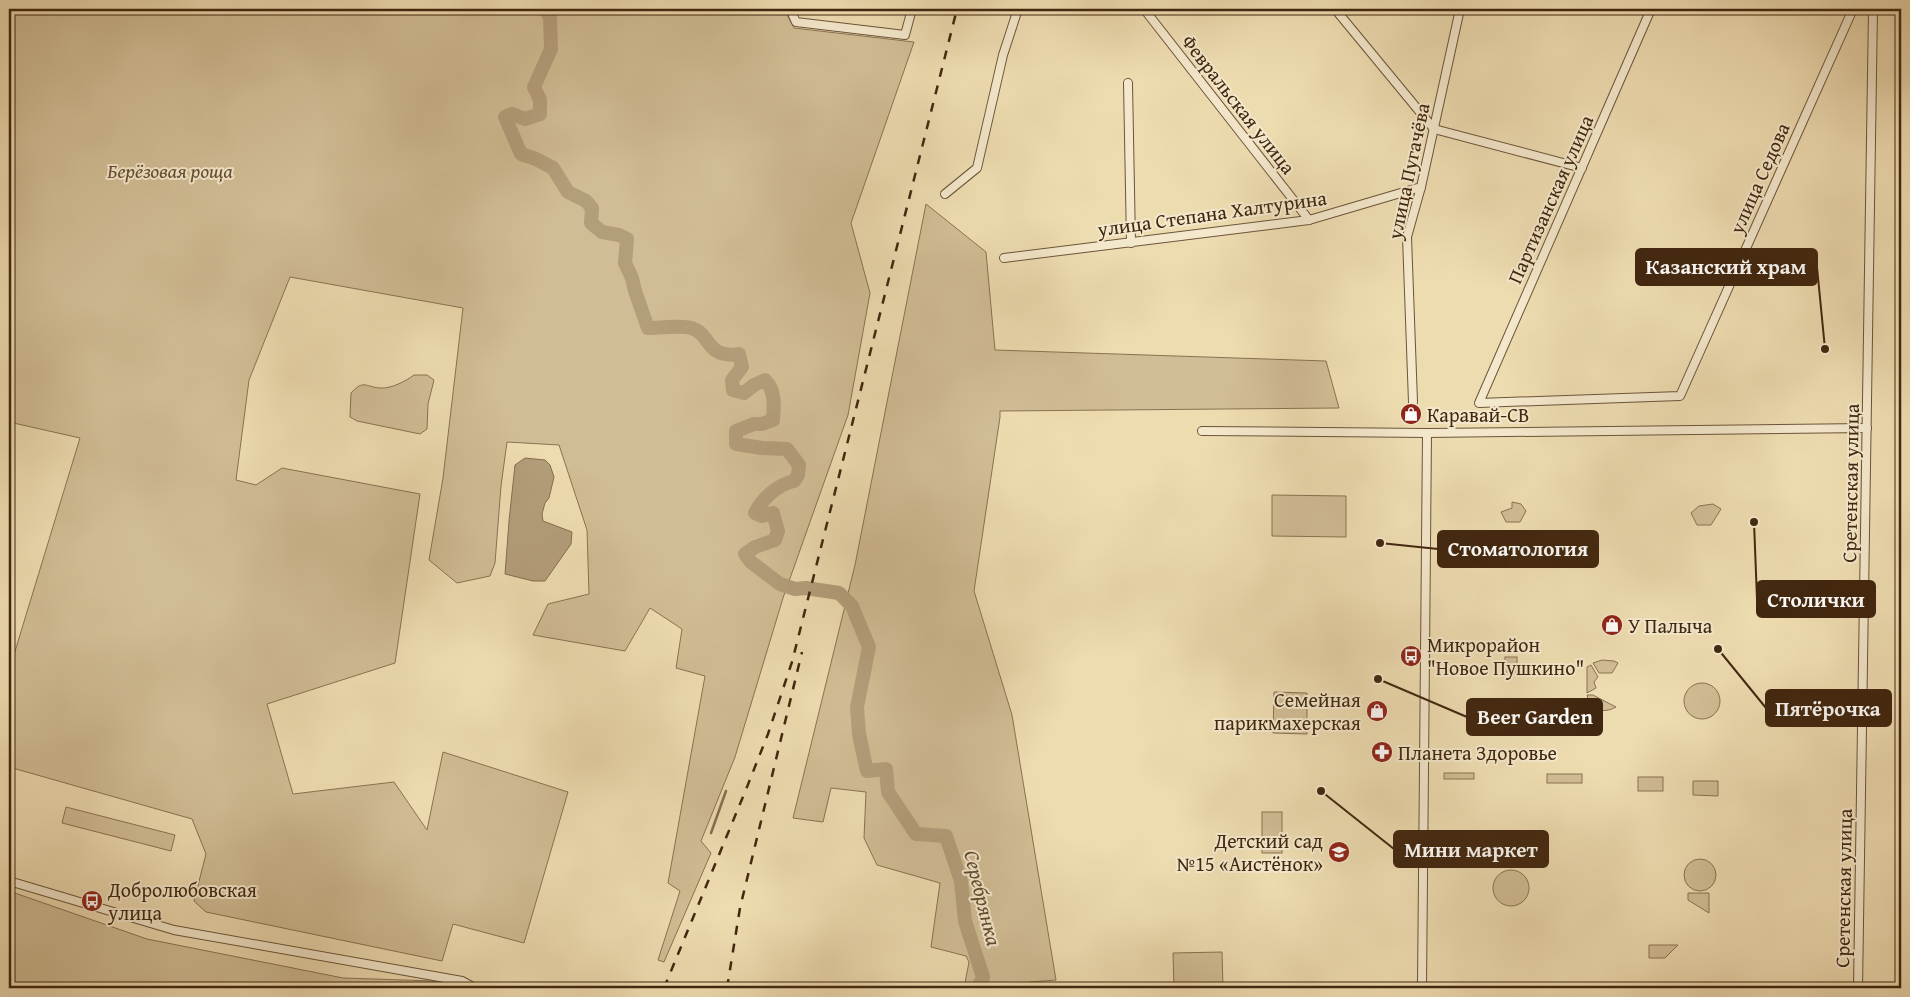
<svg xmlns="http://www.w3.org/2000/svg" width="1910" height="997" font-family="'Gentium Book Plus',serif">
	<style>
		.green { fill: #d1bd95; stroke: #897252 }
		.water { fill: #b39e7a; stroke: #856e4f }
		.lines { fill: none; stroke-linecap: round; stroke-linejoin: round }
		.stream { stroke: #856e4f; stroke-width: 2.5 }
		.river { stroke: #b39e7a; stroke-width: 14 }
		.minor-casing { stroke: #6c5438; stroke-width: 10 }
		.minor { stroke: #f4e8cc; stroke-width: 8 }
		.rail { stroke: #41270f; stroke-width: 2.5; stroke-dasharray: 9 9; stroke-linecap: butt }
		.labels { text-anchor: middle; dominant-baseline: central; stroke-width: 4; stroke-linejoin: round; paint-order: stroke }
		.street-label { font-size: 20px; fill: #41270f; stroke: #f4e8cc }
		.park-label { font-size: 20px; font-style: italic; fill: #654c30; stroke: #f4e8cc }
		.poi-label { font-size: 20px; fill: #41270f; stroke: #f4e8cc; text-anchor: start }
		.water-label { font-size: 21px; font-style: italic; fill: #634b2f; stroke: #f4e8cc }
		.leader { fill: none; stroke: #41270f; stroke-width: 2 }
		.callout-dot { fill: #41270f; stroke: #f4e8cc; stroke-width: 2 }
		.callout { fill: #41270f; stroke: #41270f; stroke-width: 2 }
		.callout-label { font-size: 21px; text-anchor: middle; font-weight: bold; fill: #fff }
	</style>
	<rect width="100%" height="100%" fill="#eedcb1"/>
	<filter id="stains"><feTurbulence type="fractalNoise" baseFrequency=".004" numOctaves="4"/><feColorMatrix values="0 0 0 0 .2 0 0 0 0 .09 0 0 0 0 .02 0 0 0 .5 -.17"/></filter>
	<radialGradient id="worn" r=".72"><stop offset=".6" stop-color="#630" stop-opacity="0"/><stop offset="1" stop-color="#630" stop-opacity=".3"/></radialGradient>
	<g class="green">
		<path d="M 9,9 L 784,9 L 794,28 L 914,42 L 851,223 L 870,293 L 848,415 L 783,598 L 735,757 L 701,841 L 711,853 L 664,962 L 658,960 L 680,891 L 668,883 L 705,676 L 676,668 L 682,629 L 650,608 L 625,651 L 533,635 L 548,604 L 589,594 L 587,530 L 559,445 L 507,442 L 501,486 L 495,563 L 490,576 L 457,583 L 429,560 L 443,478 L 463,308 L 290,277 L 249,380 L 236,480 L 256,485 L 282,468 L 420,494 L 395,663 L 267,704 L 293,794 L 394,782 L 427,830 L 443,752 L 568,792 L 524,943 L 453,924 L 442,961 L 206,912 L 194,901 L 206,854 L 192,819 L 9,767 L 9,671 L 80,438 L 9,422 Z"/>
		<path d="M 926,204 L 986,252 L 995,350 L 1326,361 L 1339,408 L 1000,411 L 1000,417 L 974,591 L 1012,715 L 1056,980 L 1030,982 L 1026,986 L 1026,988 L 964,988 L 969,962 L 966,956 L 931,947 L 940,883 L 877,865 L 864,838 L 866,792 L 831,788 L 823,822 L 793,818 L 855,565 Z"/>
		<path d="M 414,375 L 427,375 L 434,380 L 428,404 L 427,429 L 420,434 L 357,421 L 350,417 L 351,393 C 364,379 365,387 380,388 C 391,389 406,381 414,375 Z"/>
		<path d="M 1272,495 L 1346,496 L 1346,537 L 1272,536 Z"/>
		<path d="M 1512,502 L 1521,504 L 1526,511 L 1520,522 L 1506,522 L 1501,512 L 1512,508 Z"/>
		<path d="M 1713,504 L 1721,509 L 1711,525 L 1697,525 L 1691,513 L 1699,506 Z"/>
		<rect x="1505" y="657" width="12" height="15"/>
		<path d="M 1602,660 L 1614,661 L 1618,663 L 1612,673 L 1599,673 L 1593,663 Z"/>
		<path d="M 1591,665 L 1598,677 L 1594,682 L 1596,688 L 1587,693 L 1587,667 Z"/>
		<circle cx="1702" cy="701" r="18"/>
		<path d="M 1274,692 L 1307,693 L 1307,734 L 1273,733 Z"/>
		<path d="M 1587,695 L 1593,695 L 1616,707 C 1607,712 1598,712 1590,705 Z"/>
		<rect x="1444" y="773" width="30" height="6"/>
		<rect x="1547" y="774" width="35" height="9"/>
		<rect x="1638" y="777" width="25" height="14"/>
		<path d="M 1693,781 L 1718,781 L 1718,796 L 1693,795 Z"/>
		<path d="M 66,807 L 175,835 L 171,851 L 62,823 Z"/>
		<rect x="1262" y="812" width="20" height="41"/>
		<circle cx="1700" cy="875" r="16"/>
		<circle cx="1511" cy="888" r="18"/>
		<path d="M 9,891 L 147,939 L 343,978 L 434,981 L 452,988 L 9,988 Z"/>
		<path d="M 1688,893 L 1709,893 L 1709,913 L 1688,900 Z"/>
		<path d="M 1649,945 L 1678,945 L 1665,958 L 1649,958 Z"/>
		<path d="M 1222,952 L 1223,988 L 1174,988 L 1173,953 Z"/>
	</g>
	<path class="water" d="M 525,458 L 545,460 L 550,465 L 554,477 L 549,498 L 545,503 L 542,514 L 543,521 L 572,532 L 571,544 L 545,581 L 533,581 L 505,574 L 509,521 L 515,465 Z"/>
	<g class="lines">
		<path class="stream" d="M 711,833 L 726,791"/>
		<path class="river" d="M 545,9 L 550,17 L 551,49 L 534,87 L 540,100 L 540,114 L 525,119 L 512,114 L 505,117 L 521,154 L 536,159 L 553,168 L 568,192 L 586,201 L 592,208 L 591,223 L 602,232 L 619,235 L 627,239 L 625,263 L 632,278 L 635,291 L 648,328 C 658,328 683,325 691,328 C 712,334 705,359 739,354 L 742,367 L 732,380 L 733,390 L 744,393 L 754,385 L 765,380 C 776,391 774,406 773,420 L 762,424 L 754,424 L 736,431 L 736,444 L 762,448 L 787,449 L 799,465 L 798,475 L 794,481 C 777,485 763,498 755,513 L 762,516 L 773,513 L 778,531 L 775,540 L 755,547 L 745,554 L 751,562 L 780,584 L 795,589 L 806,588 L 839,593 L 852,606 L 869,647 L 857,707 L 859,734 L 867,771 L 886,769 L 888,792 L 916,834 L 946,836 L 961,881 L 965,921 L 983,977 L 978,988"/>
		<g class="minor-casing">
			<g id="minor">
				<path d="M 790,9 L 796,22 L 905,35 L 912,9"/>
				<path d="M 1144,9 L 1309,220"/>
				<path d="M 1335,9 L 1434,129 L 1582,168"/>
				<path d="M 1651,9 L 1479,403 L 1680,396 L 1853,9"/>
				<path d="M 1128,83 L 1131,243"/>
				<path d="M 945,194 L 977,168 L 1003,55 L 1018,9"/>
				<path d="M 1004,258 L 1309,220 L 1421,187"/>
				<path d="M 1413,402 L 1407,237 L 1421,187 L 1460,9"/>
				<path d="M 1202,431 L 1427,433 L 1867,428"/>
				<path d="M 9,881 L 174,930 L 462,981 L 475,988"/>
				<path d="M 1422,988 L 1427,433"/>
				<path d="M 1858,988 L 1873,9"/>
			</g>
		</g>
		<use href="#minor" class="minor"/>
		<g class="rail">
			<path d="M 664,988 L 747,787 L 768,734 L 792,662 L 957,9"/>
			<path d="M 727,988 L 740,908 L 802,652"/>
		</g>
	</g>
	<defs>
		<g id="shop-disc" transform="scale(1.125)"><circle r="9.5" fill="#8f2418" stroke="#f4e8cc"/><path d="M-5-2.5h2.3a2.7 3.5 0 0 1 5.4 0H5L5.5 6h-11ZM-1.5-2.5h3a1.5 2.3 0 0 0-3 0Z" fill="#fff"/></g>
		<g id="bus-disc" transform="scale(1.125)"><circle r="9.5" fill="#8f2418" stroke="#f4e8cc"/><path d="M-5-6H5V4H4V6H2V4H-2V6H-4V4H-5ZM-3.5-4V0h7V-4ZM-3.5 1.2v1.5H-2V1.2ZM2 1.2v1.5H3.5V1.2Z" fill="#fff"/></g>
		<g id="pharmacy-disc" transform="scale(1.125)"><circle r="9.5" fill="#8f2418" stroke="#f4e8cc"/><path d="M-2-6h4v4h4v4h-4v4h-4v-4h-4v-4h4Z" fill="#fff"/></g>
		<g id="school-disc" transform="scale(1.125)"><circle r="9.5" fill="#8f2418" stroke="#f4e8cc"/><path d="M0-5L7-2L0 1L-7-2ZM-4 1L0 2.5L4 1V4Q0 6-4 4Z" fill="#fff"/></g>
	</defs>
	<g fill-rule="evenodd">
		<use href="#shop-disc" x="1411" y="414"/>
		<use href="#shop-disc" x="1612" y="625"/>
		<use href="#bus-disc" x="1411" y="656"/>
		<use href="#shop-disc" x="1377" y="711"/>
		<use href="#pharmacy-disc" x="1382" y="752"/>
		<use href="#school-disc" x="1339" y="852"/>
		<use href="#bus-disc" x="92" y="901"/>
	</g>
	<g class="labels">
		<g class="street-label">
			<text transform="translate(1239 104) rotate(52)">Февральская улица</text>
			<text transform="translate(1408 171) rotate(-78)">улица Пугачёва</text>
			<text transform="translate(1759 178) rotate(-66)">улица Седова</text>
			<text transform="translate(1550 199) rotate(-66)">Партизанская улица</text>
			<text transform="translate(1212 213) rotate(-8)">улица Степана Халтурина</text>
			<text transform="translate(1850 483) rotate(-89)">Сретенская улица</text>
			<text transform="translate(1843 888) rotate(-89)">Сретенская улица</text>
		</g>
		<g class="park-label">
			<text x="170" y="170">Берёзовая роща</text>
		</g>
		<g class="poi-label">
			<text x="1427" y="414">Каравай-СВ</text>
			<text x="1628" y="625">У Палыча</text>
			<text x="1427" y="644">Микрорайон<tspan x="1427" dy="23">"Новое Пушкино"</tspan></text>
			<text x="1361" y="699" text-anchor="end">Семейная<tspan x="1361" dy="23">парикмахерская</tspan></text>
			<text x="1398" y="752">Планета Здоровье</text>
			<text x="1323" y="840" text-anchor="end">Детский сад<tspan x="1323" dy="23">№15 «Аистёнок»</tspan></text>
			<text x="108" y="889">Добролюбовская<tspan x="108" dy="23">улица</tspan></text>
		</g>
		<g class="water-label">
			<text transform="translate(983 898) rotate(76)">Серебрянка</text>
		</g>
	</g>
	<path class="leader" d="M1825 349L1817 267M1380 543L1438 549M1754 522L1757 599M1718 649L1766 708M1378 679L1467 717M1321 791L1394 849"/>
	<g class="callout-dot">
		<circle cx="1825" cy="349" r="5"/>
		<circle cx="1380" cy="543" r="5"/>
		<circle cx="1754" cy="522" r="5"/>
		<circle cx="1718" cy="649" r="5"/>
		<circle cx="1378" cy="679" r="5"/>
		<circle cx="1321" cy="791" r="5"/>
	</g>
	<g class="callout">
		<rect x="1636" y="249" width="181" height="36" rx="5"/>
		<rect x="1438" y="531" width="160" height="36" rx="5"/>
		<rect x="1757" y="581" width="118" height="36" rx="5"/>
		<rect x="1766" y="690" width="125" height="36" rx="5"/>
		<rect x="1467" y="699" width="135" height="36" rx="5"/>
		<rect x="1394" y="831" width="154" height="36" rx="5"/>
	</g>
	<g class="callout-label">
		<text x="1726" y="274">Казанский храм</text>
		<text x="1518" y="556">Стоматология</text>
		<text x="1816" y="607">Столички</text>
		<text x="1828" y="716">Пятёрочка</text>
		<text x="1535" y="724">Beer Garden</text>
		<text x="1471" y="857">Мини маркет</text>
	</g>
	<rect width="1910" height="997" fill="none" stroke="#eedcb1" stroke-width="30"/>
	<rect x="10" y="10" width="1890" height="977" fill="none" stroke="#41270f" stroke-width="2.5"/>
	<rect x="15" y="15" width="1880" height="967" fill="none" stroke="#41270f"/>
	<rect width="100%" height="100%" filter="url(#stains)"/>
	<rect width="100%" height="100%" fill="url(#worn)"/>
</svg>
